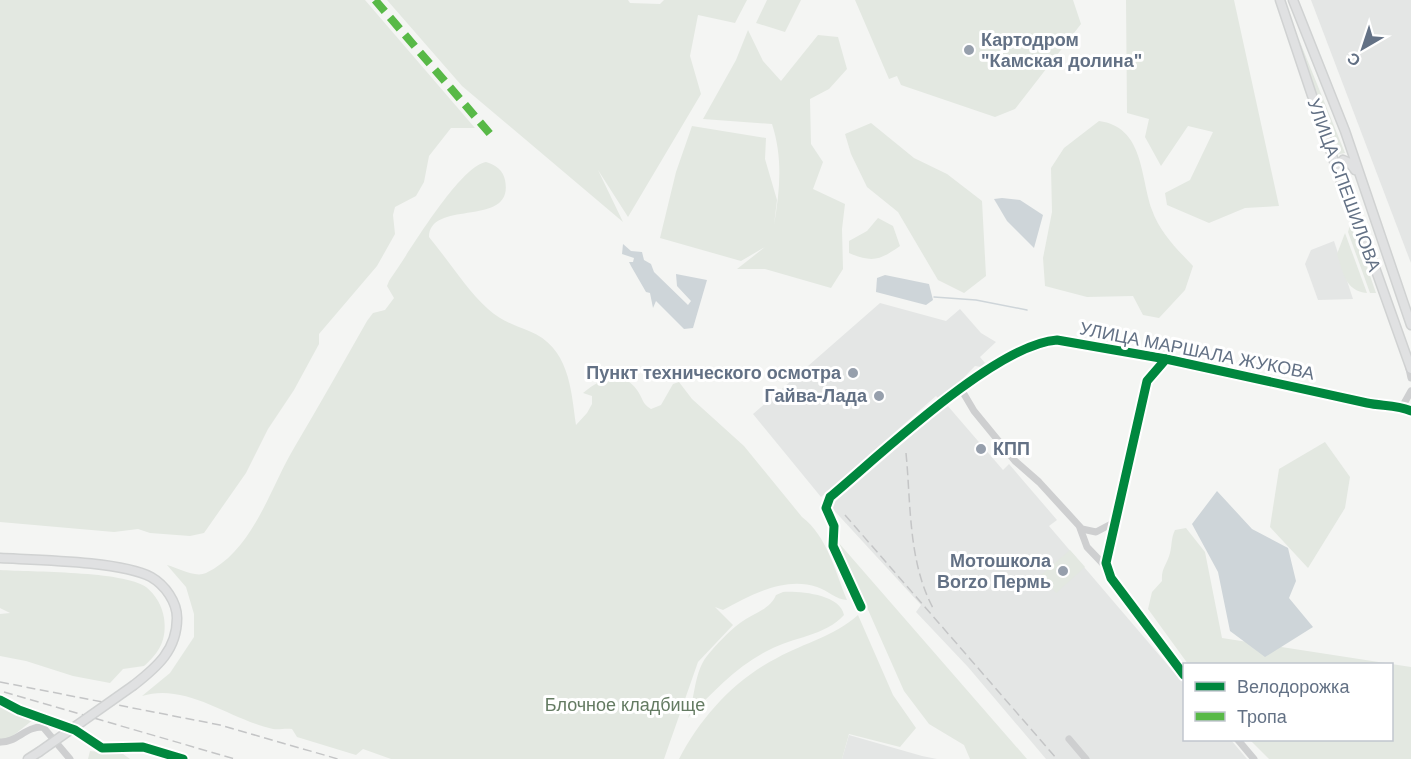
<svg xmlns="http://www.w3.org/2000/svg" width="1411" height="759" font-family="Helvetica,sans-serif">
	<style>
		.built { fill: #e4e6e5 }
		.green { fill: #e3e8e1 }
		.water { fill: #ced5d9 }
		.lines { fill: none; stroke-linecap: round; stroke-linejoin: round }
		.stream { stroke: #ced5d9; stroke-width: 1.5 }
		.major-casing { stroke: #d0d2d2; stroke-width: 11 }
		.minor { stroke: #cecfd0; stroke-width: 7 }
		.major { stroke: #e0e1e2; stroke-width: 8 }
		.rail { stroke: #c4c5c6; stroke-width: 1.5; stroke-dasharray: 9 4.5; stroke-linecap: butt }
		.major-bridge-casing { stroke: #d0d2d2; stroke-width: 11; stroke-linecap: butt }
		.major-bridge { stroke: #e0e1e2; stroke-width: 8 }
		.quiet { stroke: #58b947; stroke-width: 8; stroke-dasharray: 15 8; stroke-linecap: butt }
		.cycleway-casing { stroke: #fff; stroke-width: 13 }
		.cycleway { stroke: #00873e; stroke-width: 9 }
		.poi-dot { fill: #969fac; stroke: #fff; stroke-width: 2 }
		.labels { text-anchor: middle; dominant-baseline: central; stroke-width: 6; stroke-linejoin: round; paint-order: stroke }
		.poi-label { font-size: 18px; font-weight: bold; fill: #637185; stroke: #fff; text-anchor: end }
		.street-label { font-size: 18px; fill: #637185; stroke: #fff }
		.park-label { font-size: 18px; fill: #647b62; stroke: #fff }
	</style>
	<rect width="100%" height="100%" fill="#f4f5f3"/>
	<g class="built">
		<path d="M 1311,0 L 1411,0 L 1411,263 L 1409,258 Z"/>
		<path d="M 1334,241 L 1353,299 L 1318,300 L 1305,264 L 1311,250 Z"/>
		<path d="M 880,303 L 946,321 L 960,309 L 981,333 L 996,342 L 980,357 L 985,363 L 981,367 L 975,366 L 941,401 L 936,396 L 821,497 L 753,414 Z"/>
		<path d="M 947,405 L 1003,470 L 1009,464 L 1057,520 L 1049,526 L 1184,684 L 1184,740 L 1231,740 L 1247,759 L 1046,759 L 968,667 L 916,612 L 921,605 L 830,506 Z"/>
		<path d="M 849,735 L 922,756 L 937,759 L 842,759 Z"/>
	</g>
	<g class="green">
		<path d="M 0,0 L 365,0 L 475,128 L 451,128 L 429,156 L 424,182 L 416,196 L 395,207 L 393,215 L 395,234 L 377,266 L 319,334 L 319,344 L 294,390 L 268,429 L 246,473 L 204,533 L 190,536 L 150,533 L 138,529 L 114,532 L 0,522 Z"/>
		<path d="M 387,0 L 628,0 L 630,3 L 660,4 L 664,0 L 747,0 L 735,23 L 698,15 L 690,56 L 701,94 L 628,217 L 598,170 L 623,222 L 462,86 Z"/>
		<path d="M 767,0 L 801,0 L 785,32 L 756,23 Z"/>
		<path d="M 855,0 L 1073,0 L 1081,24 L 1015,109 L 995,117 L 901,85 L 897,76 L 889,79 Z"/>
		<path d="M 1126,0 L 1234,0 L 1279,206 L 1245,208 L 1209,223 L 1167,205 L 1165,193 L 1190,180 L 1213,132 L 1188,126 L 1161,166 L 1145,137 L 1149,119 L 1127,113 Z"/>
		<path d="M 748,30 L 763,61 L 781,81 L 818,35 L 838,37 L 847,69 L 829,89 L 810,99 L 811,144 L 823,162 L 813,189 L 845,204 L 842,229 L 843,269 L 831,288 L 765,269 L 737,269 L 765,247 L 741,261 L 660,238 L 676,172 L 692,126 L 766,138 L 765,159 L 777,200 L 774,225 C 780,190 783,158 772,124 L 703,119 L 736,60 Z"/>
		<path d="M 1298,37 L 1345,153 L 1335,155 Z"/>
		<path d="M 1099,121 C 1144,127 1140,176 1152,210 C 1160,233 1177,249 1193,266 L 1185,290 L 1159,318 L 1143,315 L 1133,296 L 1087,297 L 1045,286 L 1043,258 L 1052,212 L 1051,168 L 1064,148 Z"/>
		<path d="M 871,123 L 914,158 L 947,174 L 982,201 L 986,276 L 964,293 L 938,280 L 898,212 L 867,187 L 851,154 L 845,134 Z"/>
		<path d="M 486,162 C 496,165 503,170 505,180 C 515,229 430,198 429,237 C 449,261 466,289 488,309 C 501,321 514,325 529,331 C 569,347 571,388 576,425 L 587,413 L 592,404 L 592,396 L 583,393 C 600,379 621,368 637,390 C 643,398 642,404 651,409 L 661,405 L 673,384 L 679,382 L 692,399 L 744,446 L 802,517 C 827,536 835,571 847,600 C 837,600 827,590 817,587 C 785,576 751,595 723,610 L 715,607 L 733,625 L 698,662 L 664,759 L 391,759 L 363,749 L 356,755 L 297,737 L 292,729 C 285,728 279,730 273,729 C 231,720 186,682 142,696 L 170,673 L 194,637 L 194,614 L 186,587 L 167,565 C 178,568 195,578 206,573 C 253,551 270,488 294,448 C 319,406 343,363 367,321 L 373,313 L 385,310 L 394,298 L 387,286 L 389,281 C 407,256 459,166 486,162 Z"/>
		<path d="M 1346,167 L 1363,221 L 1343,169 Z"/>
		<path d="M 878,218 L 893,226 L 900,246 C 880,260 873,263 849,253 L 849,241 L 867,231 Z"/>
		<path d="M 1351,222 L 1355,232 L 1376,293 L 1370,293 L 1348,232 Z"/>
		<path d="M 1345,233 L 1367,293 C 1345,291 1343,272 1337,254 Z"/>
		<path d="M 1325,442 L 1350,477 L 1345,508 L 1308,568 L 1270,527 L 1279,469 Z"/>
		<path d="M 1186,528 L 1205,552 L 1222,638 L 1411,667 L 1411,759 L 1269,759 L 1250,740 L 1392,740 L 1392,664 L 1188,664 L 1148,609 L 1152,592 L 1162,581 C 1161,568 1167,565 1170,553 C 1172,545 1171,538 1175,530 Z"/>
		<path d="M 838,542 L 1027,759 L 970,759 L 964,745 L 929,724 L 904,691 Z"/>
		<path d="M 1070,550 L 1085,567 L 1056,593 L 1041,575 Z"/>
		<path d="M 0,570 C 31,572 124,571 146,587 C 156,595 162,606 164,618 C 167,639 160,652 144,666 L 123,669 L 110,683 L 73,676 L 26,661 L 0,656 L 0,614 L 10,613 L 0,608 Z"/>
		<path d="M 783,592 C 799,591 840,594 844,615 C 825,636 793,637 769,650 C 737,666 713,692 688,718 C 695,698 694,672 707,656 C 716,645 729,631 740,623 C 753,613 770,610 776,595 Z"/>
		<path d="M 858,615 L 893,695 L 916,728 L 900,747 L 849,734 L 842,759 L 679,759 C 701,717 734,680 777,658 C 806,642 833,637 858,615 Z"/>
		<path d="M 0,707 L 34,719 L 0,746 Z"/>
		<path d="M 90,751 L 123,754 L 130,759 L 88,759 Z"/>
	</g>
	<g class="water">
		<path d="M 1002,198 L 1020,200 L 1043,215 L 1034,248 L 1007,221 L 994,199 Z"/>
		<path d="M 623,244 L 631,251 L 642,252 L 644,260 L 651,264 L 654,272 L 688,305 L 691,301 L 677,286 L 676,274 L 707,280 L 693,328 L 684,329 L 656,301 L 653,308 L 650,293 L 646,292 L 631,266 L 629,262 L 633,262 L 634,258 L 622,254 Z"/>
		<path d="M 885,275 L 929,284 L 933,300 L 926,305 L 876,292 L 877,278 Z"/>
		<path d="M 1217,491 L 1252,529 L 1288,548 L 1296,581 L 1289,598 L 1313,627 L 1265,657 L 1230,631 L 1218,572 L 1192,524 Z"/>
	</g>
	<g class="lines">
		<path class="stream" d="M 934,297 L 976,300 L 1027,310"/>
		<g class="major-casing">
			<g id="major">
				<path d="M 1280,0 L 1343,188 L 1363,234 L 1411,369"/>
				<path d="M 1293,0 L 1345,131 L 1411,325"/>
				<path d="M 1341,175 L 1341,163 L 1343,160 L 1350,163 L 1355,170"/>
				<path d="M 0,558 C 36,560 121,561 151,577 C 165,585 177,602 177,618 C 177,650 157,667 134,685"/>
				<path d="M 28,759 L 39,752"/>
			</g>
		</g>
		<g class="minor">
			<path d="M 1166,359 L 1147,381 L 1106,563 L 1111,578 L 1184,675"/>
			<path d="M 1408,364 L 1411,378"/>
			<path d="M 961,389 L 974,411 L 1015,461 L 1039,482 L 1082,529 L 1096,532 L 1115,522"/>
			<path d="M 1402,407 L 1411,391"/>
			<path d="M 1080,528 L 1087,547 L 1107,568"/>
			<path d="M 861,607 L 833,546 L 834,526 L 826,508 L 830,497 C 879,456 996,344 1057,340 L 1166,359 L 1367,403 C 1381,406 1399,405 1411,411"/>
			<path d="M 0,700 L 19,710 L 75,730 L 102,748 L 143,747 L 183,759"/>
			<path d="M 1069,739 L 1086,759"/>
			<path d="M 1238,740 L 1254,759"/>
			<path d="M 0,742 C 16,743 26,726 43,727 L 70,759"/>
		</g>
		<use href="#major" class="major"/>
		<g class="rail">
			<path d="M 906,453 C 911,504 908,561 933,608"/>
			<path d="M 845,515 L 1057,759"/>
			<path d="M 0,682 L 220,725 L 338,759"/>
			<path d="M 4,692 L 235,759"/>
		</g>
		<g class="major-bridge-casing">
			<path id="major-bridge" d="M 39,752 L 134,685"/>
		</g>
		<use href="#major-bridge" class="major-bridge"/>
		<path class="quiet" d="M 375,0 L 491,135"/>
		<g class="cycleway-casing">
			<g id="cycleway">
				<path d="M 1166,359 L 1147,381 L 1106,563 L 1111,578 L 1184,675"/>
				<path d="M 861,607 L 833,546 L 834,526 L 826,508 L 830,497 C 879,456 996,344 1057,340 L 1166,359 L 1367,403 C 1381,406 1399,405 1411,411"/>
				<path d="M 0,700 L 19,710 L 75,730 L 102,748 L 143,747 L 183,759"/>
			</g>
		</g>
		<use href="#cycleway" class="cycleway"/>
	</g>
	<g class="poi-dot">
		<circle cx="969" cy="50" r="6"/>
		<circle cx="853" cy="373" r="6"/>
		<circle cx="879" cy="396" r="6"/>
		<circle cx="981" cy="449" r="6"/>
		<circle cx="1063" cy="571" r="6"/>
	</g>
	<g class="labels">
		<g class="poi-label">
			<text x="981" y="40" text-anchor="start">Картодром<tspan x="981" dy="21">"Камская долина"</tspan></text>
			<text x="841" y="373">Пункт технического осмотра</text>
			<text x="867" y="396">Гайва-Лада</text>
			<text x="993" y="449" text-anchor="start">КПП</text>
			<text x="1051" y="561">Мотошкола<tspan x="1051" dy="21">Borzo Пермь</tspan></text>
		</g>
		<g class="street-label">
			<text transform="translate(1344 185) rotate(70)">УЛИЦА СПЕШИЛОВА</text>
			<text transform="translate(1197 351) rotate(11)">УЛИЦА МАРШАЛА ЖУКОВА</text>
		</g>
		<g class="park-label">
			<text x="625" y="705">Блочное кладбище</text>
		</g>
	</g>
	<rect x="1183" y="663" width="210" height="78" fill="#ffffff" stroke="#c1c6ce" stroke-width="1.5"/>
	<rect x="1195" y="682" width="30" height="9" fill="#00873e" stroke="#c1c6ce" stroke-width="1.5"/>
	<text x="1237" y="693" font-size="18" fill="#637185">Велодорожка</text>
	<rect x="1195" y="712" width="30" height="9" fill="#58b947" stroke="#c1c6ce" stroke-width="1.5"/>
	<text x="1237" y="723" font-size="18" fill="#637185">Тропа</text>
	<g transform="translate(1363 48) rotate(219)" stroke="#ffffff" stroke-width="4.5" paint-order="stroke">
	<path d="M0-4.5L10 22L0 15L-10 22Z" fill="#637185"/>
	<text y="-9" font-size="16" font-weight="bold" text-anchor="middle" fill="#637185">С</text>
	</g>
</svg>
